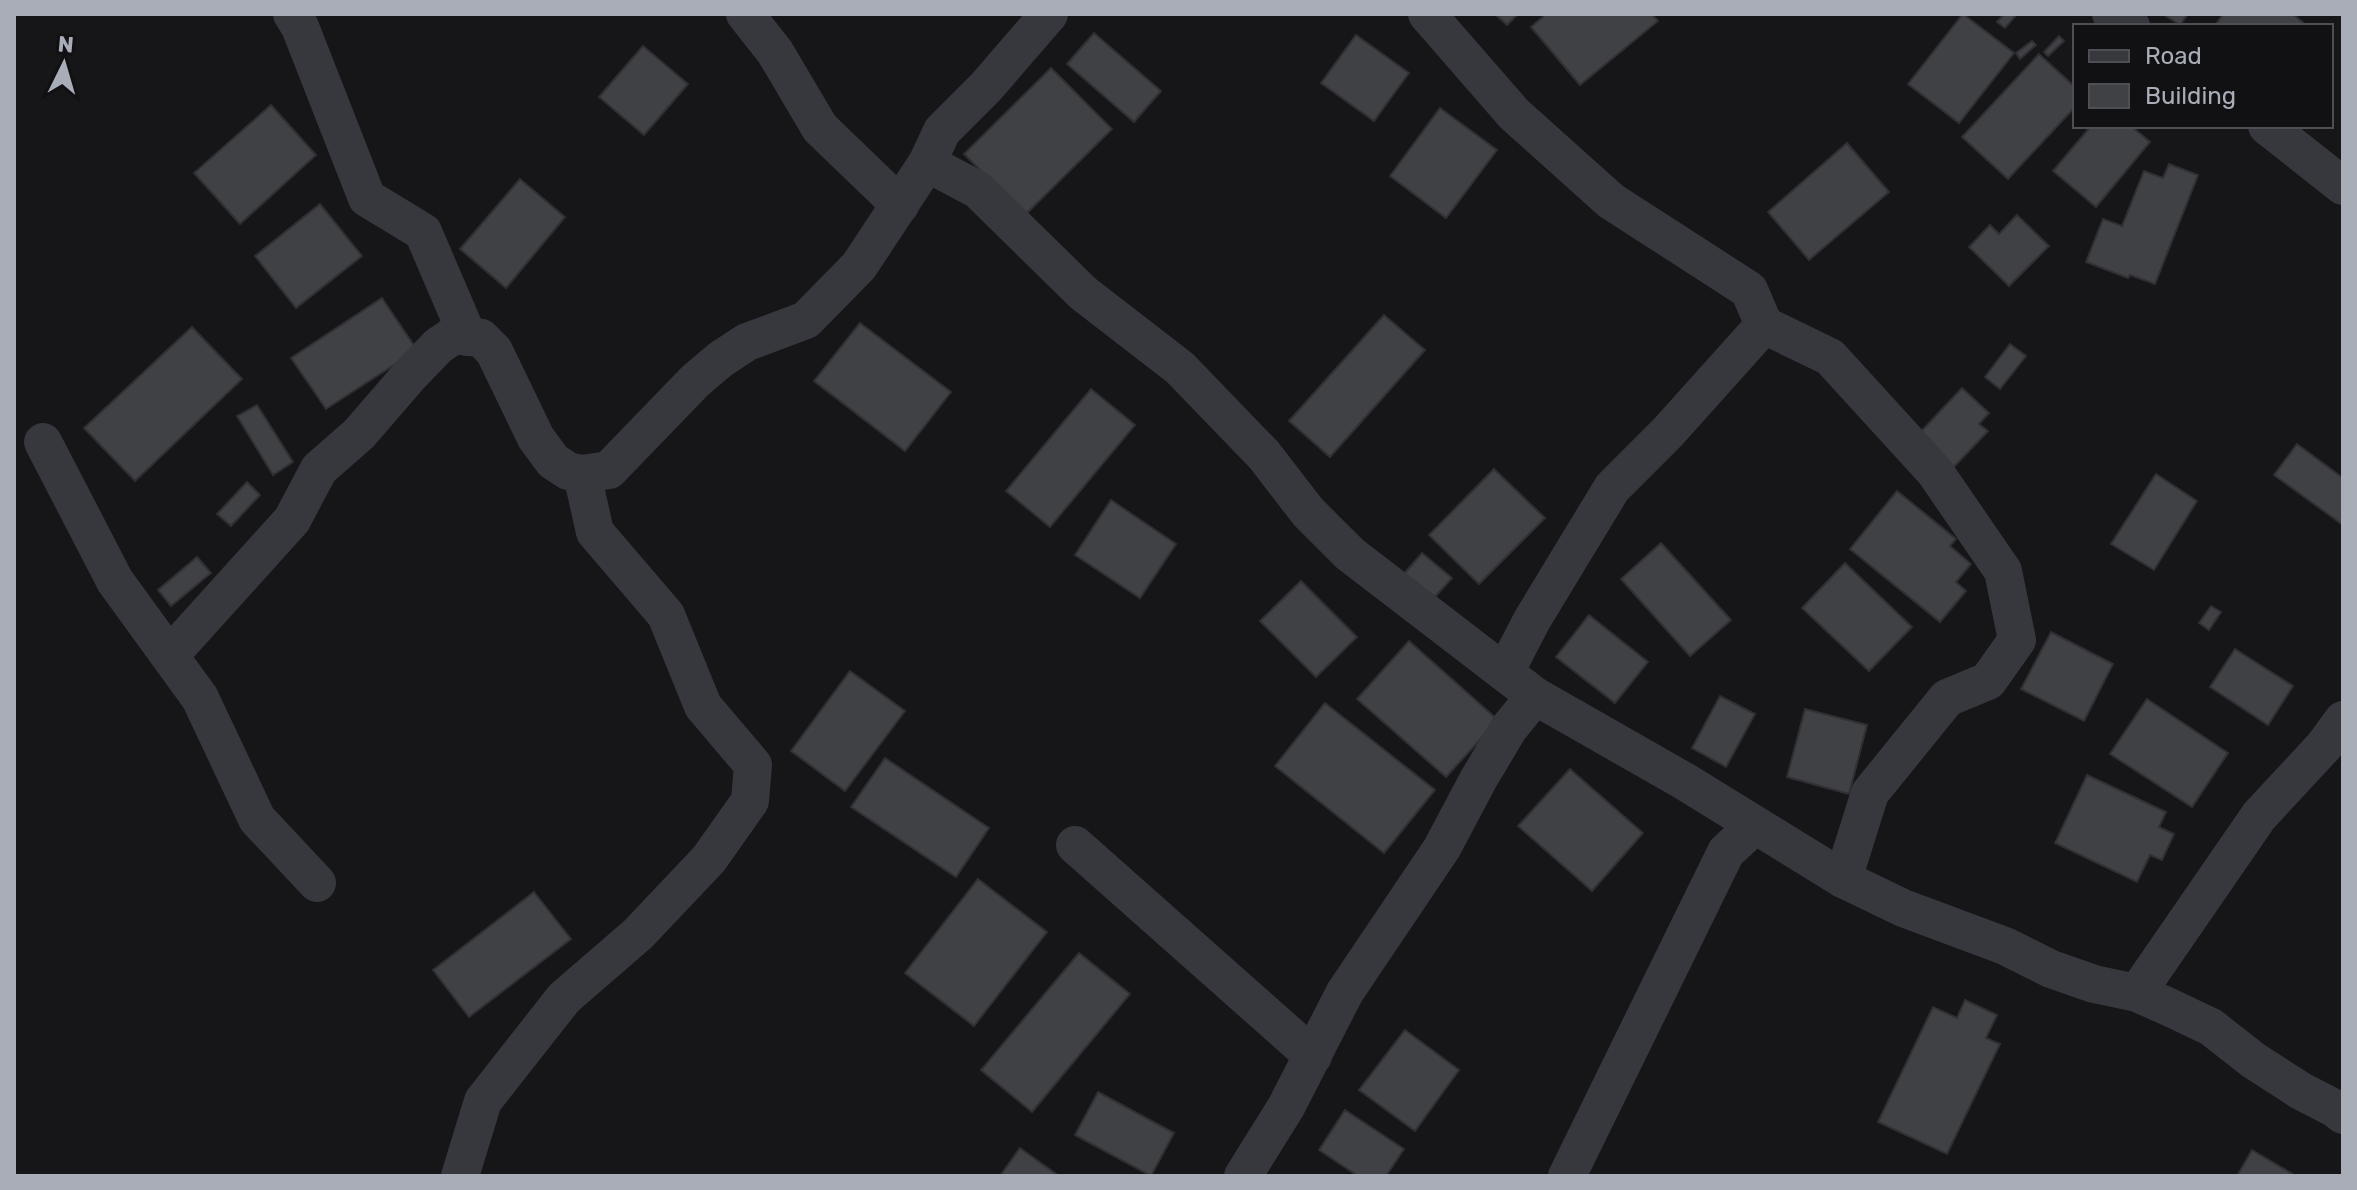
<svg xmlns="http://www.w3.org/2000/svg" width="2357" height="1190" font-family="Rubik,sans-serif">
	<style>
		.building { fill: #404145; stroke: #303034; stroke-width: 2 }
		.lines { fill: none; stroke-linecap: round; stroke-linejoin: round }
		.street { stroke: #37383d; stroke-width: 38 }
	</style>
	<rect width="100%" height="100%" fill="#161618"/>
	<g class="building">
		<path d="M 1495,14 L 1518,14 L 1507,25 Z"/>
		<path d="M 1546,14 L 1652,14 L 1658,21 L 1580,85 L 1531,27 Z"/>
		<path d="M 1963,14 L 2014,53 L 1959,123 L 1908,84 Z"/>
		<path d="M 2004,14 L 2017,14 L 2005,28 L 1997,22 Z"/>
		<path d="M 2163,14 L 2188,14 L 2180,25 Z"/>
		<path d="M 2223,14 L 2293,14 L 2307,26 L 2215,26 Z"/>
		<path d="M 1094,33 L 1161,91 L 1134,122 L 1067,64 Z"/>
		<path d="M 1356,35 L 1409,73 L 1374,121 L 1321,83 Z"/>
		<path d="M 2059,36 L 2064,41 L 2048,56 L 2044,52 Z"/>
		<path d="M 2032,41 L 2036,45 L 2020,59 L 2016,53 Z"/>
		<path d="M 643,46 L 688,84 L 644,135 L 599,97 Z"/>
		<path d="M 2039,54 L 2075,87 L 2075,107 L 2008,179 L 1962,137 Z"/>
		<path d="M 1051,68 L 1112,129 L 1025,215 L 964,154 Z"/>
		<path d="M 271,105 L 316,155 L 240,224 L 194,173 Z"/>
		<path d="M 1440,108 L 1497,150 L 1446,218 L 1390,176 Z"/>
		<path d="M 2091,126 L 2131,126 L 2150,142 L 2096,207 L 2053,171 Z"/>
		<path d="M 1847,143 L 1889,192 L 1809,260 L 1768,212 Z"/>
		<path d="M 2169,164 L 2198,175 L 2155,284 L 2130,275 L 2128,278 L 2086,262 L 2103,219 L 2122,226 L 2144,171 L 2163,178 Z"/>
		<path d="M 520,179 L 565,217 L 506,288 L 460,249 Z"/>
		<path d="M 320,204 L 362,256 L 296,308 L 255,256 Z"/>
		<path d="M 2017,215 L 2049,246 L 2009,286 L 1969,247 L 1990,225 L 1999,234 Z"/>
		<path d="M 382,298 L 417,350 L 326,409 L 291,358 Z"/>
		<path d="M 1384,315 L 1425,350 L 1330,457 L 1289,421 Z"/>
		<path d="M 860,323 L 951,392 L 905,451 L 814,381 Z"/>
		<path d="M 192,327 L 242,379 L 135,481 L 84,428 Z"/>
		<path d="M 2010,344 L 2026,356 L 2000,389 L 1985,377 Z"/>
		<path d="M 1962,388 L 1989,413 L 1979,424 L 1988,431 L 1948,473 L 1913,440 Z"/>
		<path d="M 1091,389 L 1135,425 L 1050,527 L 1006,491 Z"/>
		<path d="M 257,405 L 293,462 L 273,475 L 237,416 Z"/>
		<path d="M 2297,444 L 2343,478 L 2343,525 L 2274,475 Z"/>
		<path d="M 1494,469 L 1545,518 L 1479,584 L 1429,535 Z"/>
		<path d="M 2156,474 L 2197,501 L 2154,570 L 2111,544 Z"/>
		<path d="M 247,482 L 260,495 L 231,526 L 217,514 Z"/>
		<path d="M 1897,491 L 1956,539 L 1950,546 L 1971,564 L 1956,582 L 1966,591 L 1940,622 L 1850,549 Z"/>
		<path d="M 1111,500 L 1176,544 L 1140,598 L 1075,555 Z"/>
		<path d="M 1661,543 L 1731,620 L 1690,656 L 1621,579 Z"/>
		<path d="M 1422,553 L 1452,578 L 1432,600 L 1403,575 Z"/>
		<path d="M 197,557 L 211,573 L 171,606 L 158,590 Z"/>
		<path d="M 1845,563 L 1912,627 L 1869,671 L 1802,608 Z"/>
		<path d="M 1301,581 L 1357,637 L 1316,677 L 1260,621 Z"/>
		<path d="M 2211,606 L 2221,612 L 2209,630 L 2199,623 Z"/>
		<path d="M 1589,615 L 1648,662 L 1615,703 L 1556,657 Z"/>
		<path d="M 2051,632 L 2113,664 L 2084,721 L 2021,689 Z"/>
		<path d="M 1409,641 L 1498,720 L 1446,777 L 1357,699 Z"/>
		<path d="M 2235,649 L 2293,686 L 2268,725 L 2210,687 Z"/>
		<path d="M 850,671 L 905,711 L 845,791 L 791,751 Z"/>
		<path d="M 1720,696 L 1755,714 L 1726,767 L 1692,748 Z"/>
		<path d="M 2147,699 L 2228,753 L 2192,807 L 2110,754 Z"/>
		<path d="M 1325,703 L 1435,790 L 1384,853 L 1275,766 Z"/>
		<path d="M 1805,709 L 1867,725 L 1849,794 L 1787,777 Z"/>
		<path d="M 885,758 L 989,828 L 956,877 L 851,807 Z"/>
		<path d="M 1570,769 L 1643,833 L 1592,891 L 1518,826 Z"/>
		<path d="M 2087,775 L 2166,812 L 2159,827 L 2174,834 L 2162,860 L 2150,855 L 2137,882 L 2055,843 Z"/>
		<path d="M 978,879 L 1047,932 L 974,1026 L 905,973 Z"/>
		<path d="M 534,892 L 571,939 L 469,1017 L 433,970 Z"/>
		<path d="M 1079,953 L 1130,994 L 1032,1112 L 981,1070 Z"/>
		<path d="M 1965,1000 L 1997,1015 L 1986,1038 L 2000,1044 L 1947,1154 L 1878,1122 L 1933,1007 L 1957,1018 Z"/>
		<path d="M 1405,1030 L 1459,1070 L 1415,1131 L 1359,1090 Z"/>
		<path d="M 1098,1092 L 1174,1133 L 1151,1176 L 1075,1135 Z"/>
		<path d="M 1345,1110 L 1404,1149 L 1386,1176 L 1358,1176 L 1319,1150 Z"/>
		<path d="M 1020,1148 L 1059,1176 L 1000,1176 Z"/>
		<path d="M 2252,1150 L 2296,1176 L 2237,1176 Z"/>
	</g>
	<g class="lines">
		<g class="street">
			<path d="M 292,14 L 300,27 L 367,198 L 423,232 L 468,337"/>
			<path d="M 745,14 L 775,52 L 820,128 L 900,205"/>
			<path d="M 1427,14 L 1514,114 L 1611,201 L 1749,290 L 1764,325 L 1668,432 L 1612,488 L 1532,620 L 1505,672"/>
			<path d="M 2111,14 L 2131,26"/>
			<path d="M 2267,126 L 2343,186"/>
			<path d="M 927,163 L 978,190 L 1083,293 L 1180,368 L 1264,455 L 1308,512 L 1350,554 L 1535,696 L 1684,781 L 1843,879 L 1903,908 L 2005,946 L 2051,969 L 2094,984 L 2137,993 L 2171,1008 L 2211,1027 L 2253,1060 L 2301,1091 L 2334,1108 L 2343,1115"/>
			<path d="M 1764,325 L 1830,357 L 1935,472 L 2003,571 L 2017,640 L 1988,681 L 1947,698 L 1870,793 L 1843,879"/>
			<path d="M 43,442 L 115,581 L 200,698 L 257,819 L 317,883"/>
			<path d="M 170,655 L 292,520 L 319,469 L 359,434 L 410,375 L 438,346 L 454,335 L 481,338 L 494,351 L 536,438 L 553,461 L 568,471 L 582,474 L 609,470 L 695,381 L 721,359 L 747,342 L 806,320 L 859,266 L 927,163 L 942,131 L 986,87 L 1049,14"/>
			<path d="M 1075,845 L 1313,1056"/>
			<path d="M 2137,993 L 2259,816 L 2324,746 L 2343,720"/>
			<path d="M 460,1176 L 483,1101 L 564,998 L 638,934 L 709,859 L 750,801 L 753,765 L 703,706 L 666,615 L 595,532 L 582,474"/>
			<path d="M 1243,1176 L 1286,1107 L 1345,992 L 1442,848 L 1478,780 L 1509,728 L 1535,696"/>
			<path d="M 1567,1176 L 1726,852 L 1754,826"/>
		</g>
	</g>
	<rect width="2357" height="1190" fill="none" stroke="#a8adb8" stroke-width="32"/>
	<rect x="2073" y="24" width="260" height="104" fill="#111113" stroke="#4d4f55" stroke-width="2"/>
	<rect x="2089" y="50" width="40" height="12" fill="#37383d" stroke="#4d4f55" stroke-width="2"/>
	<text x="2145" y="64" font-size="24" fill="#a8adb8">Road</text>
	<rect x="2089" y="84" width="40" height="24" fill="#404145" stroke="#4d4f55" stroke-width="2"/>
	<text x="2145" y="104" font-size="24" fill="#a8adb8">Building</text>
	<g transform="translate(64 64) rotate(5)" stroke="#111113" stroke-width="6" paint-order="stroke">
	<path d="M0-6L14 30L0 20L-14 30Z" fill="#a8adb8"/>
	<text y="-12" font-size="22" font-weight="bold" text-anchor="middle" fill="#a8adb8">N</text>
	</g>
</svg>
